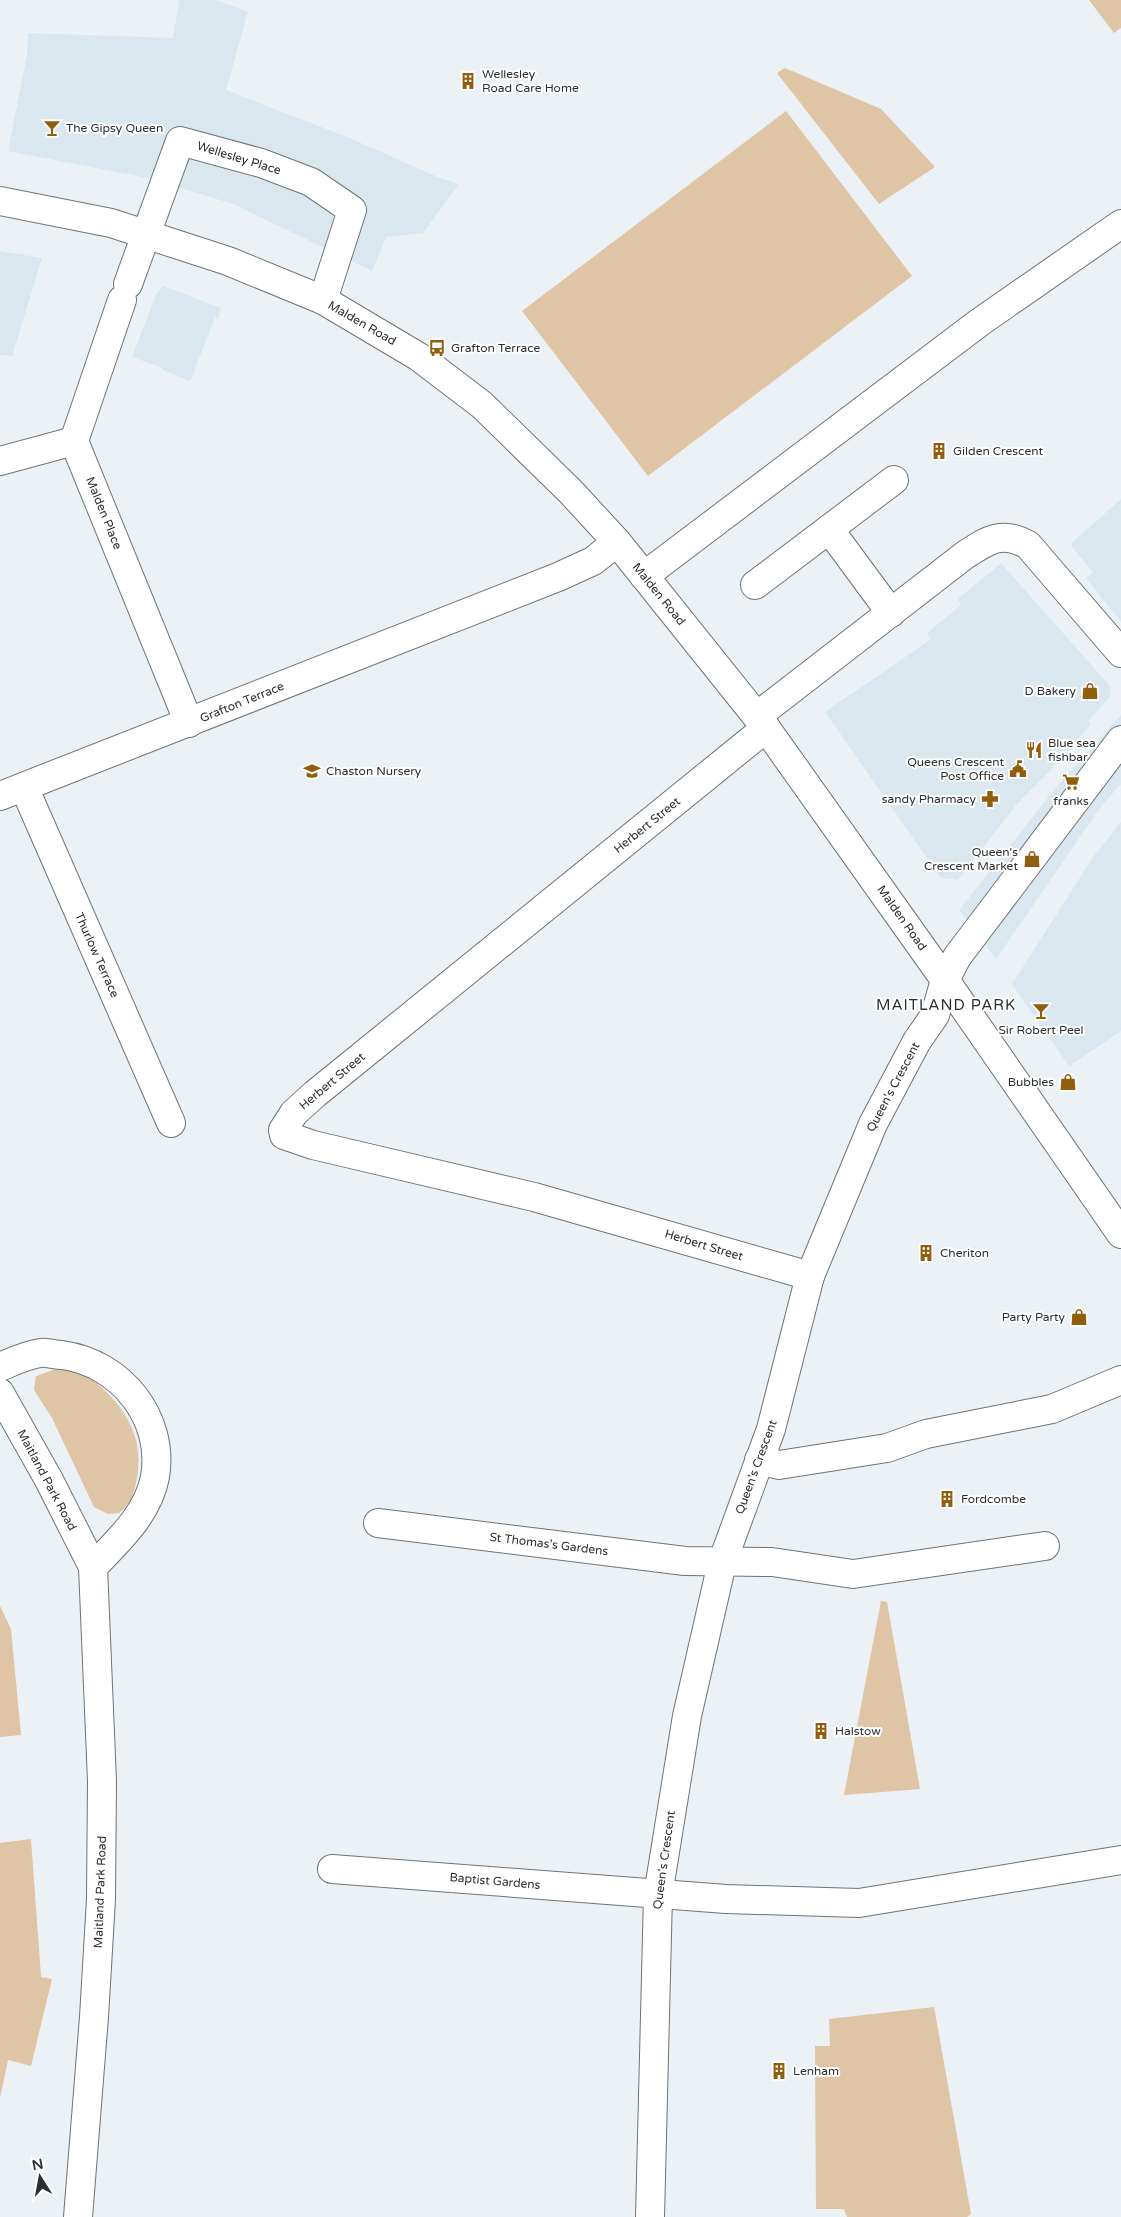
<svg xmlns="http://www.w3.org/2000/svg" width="1121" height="2217" font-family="'Varela Round',sans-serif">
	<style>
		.built { fill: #dbe7ef }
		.green { fill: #dfc4a5 }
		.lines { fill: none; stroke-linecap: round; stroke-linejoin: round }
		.minor-casing { stroke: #6f7476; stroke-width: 30 }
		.major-casing { stroke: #6f7476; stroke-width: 30 }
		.minor { stroke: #fff; stroke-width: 28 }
		.major { stroke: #fff; stroke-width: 28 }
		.labels { text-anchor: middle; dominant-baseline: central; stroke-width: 4; stroke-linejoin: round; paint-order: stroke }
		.poi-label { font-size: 12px; fill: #2c2e2f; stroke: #fff; text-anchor: start }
		.street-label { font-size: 12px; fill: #2c2e2f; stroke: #fff }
		.quarter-label { font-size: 15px; letter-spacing: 1px; fill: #2c2e2f; stroke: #fff }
	</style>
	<rect width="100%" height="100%" fill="#ebf1f4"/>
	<g class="built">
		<path d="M 179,0 L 216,0 L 248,12 L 226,90 L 352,139 L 440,178 L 459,184 L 423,233 L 386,237 L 372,271 L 233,204 L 148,178 L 8,151 L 27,55 L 28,33 L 173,38 Z"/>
		<path d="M 0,251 L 42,258 L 12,356 L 0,355 Z"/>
		<path d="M 163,286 L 221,308 L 218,319 L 215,318 L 190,381 L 162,370 L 163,368 L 132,357 L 156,295 Z"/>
		<path d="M 1121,499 L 1121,622 L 1086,578 L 1093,572 L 1072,547 L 1072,543 Z"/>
		<path d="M 1001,563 L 1109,685 L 1111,695 L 1089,720 L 1090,725 L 1046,775 L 1017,804 L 958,880 L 941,878 L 825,712 L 930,640 L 927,633 L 961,605 L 958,599 Z"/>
		<path d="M 1121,715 L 1121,784 L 1100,808 L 996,959 L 959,910 L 1058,785 Z"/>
		<path d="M 1121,822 L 1121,1031 L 1069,1066 L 1012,984 L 1093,857 Z"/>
	</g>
	<g class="green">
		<path d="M 1089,0 L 1121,0 L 1121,28 L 1114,33 Z"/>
		<path d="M 785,68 L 881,109 L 935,167 L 879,204 L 777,73 Z"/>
		<path d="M 786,111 L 912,276 L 648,476 L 522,311 Z"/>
		<path d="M 56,1369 C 62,1369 70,1368 76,1370 C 86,1373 94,1380 101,1387 C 130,1413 145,1444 136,1483 C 133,1496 130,1504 119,1513 L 108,1514 L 94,1507 L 52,1418 L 34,1390 L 36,1376 Z"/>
		<path d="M 881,1601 L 887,1602 L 920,1789 L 844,1795 Z"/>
		<path d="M 0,1606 L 11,1629 L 21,1735 L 0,1737 Z"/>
		<path d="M 31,1839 L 41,1977 L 52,1979 L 31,2066 L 8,2060 L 0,2098 L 0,1843 Z"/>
		<path d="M 934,2007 L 971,2214 L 967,2217 L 847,2217 L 844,2209 L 816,2209 L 815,2046 L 830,2046 L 829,2019 Z"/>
	</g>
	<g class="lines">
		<g class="minor-casing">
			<g id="minor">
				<path d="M 128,284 L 180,141 L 261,163 L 311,182 L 352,210 L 323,300"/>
				<path d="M 122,300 L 74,441 L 189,723"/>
				<path d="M 0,461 L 74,441"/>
				<path d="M 829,529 L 891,613"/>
				<path d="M 644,576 L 980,322 L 1121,224"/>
				<path d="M 755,585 L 894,480"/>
				<path d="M 757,716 L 965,555 C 988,540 1002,530 1028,545 L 1121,653"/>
				<path d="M 766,728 L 315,1094 L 294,1113 L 283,1130 L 284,1135 L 313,1145 L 534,1197 L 810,1276"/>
				<path d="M 24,787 L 171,1123"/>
				<path d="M 0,796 L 558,577 L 593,561 L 617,542"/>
				<path d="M 0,1367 C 12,1362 26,1355 40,1353 C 46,1352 55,1355 62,1355 C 121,1363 165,1418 155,1477 C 148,1514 118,1541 93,1567"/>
				<path d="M 0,1393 L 49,1480 L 93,1567 L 102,1781 L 101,1899 L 94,2017 L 78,2217"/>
				<path d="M 759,1460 L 779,1465 L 887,1448 L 926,1434 L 1052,1409 L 1121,1380"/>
				<path d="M 378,1523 L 685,1561 L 772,1562 L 853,1574 L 1045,1546"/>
				<path d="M 332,1869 L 726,1899 L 859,1903 L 1121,1860"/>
				<path d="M 650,2217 L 658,1895 L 687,1716 L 722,1563 L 771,1429 L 810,1276 L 873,1124 L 917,1041 L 935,1015 L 945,980 L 957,957 L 1121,740"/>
			</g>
		</g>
		<g class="major-casing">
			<path id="major" d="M 0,201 L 111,223 L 228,261 L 323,300 L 419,357 L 482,405 L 571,492 L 617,542 L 766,728 L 945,980 L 1121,1234"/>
		</g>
		<use href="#minor" class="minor"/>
		<use href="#major" class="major"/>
	</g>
	<defs>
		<g id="building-bare" transform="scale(1.35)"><path d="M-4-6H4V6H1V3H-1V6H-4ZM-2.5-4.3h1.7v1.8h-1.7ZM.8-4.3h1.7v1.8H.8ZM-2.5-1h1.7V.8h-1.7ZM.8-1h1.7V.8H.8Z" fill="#905e0c" stroke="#fff" stroke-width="2.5" paint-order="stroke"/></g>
		<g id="bar-bare" transform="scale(1.35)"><path d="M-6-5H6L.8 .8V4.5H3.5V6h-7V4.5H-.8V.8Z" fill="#905e0c" stroke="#fff" stroke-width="2.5" paint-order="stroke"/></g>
		<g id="bus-bare" transform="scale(1.35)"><path d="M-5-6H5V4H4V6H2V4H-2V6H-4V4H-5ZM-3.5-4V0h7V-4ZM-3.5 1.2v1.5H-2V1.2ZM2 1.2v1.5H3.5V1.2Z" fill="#905e0c" stroke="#fff" stroke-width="2.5" paint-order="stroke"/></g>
		<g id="shop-bare" transform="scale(1.35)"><path d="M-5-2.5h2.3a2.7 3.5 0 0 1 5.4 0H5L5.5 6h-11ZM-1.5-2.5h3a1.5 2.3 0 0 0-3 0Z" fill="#905e0c" stroke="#fff" stroke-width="2.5" paint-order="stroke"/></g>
		<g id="restaurant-bare" transform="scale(1.35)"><path d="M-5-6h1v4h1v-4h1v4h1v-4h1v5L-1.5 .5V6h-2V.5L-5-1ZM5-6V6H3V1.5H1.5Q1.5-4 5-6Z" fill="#905e0c" stroke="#fff" stroke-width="2.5" paint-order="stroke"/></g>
		<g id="civic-bare" transform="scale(1.35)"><path d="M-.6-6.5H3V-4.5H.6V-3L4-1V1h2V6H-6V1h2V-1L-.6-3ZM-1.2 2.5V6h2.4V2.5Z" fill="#905e0c" stroke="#fff" stroke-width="2.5" paint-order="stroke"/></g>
		<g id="school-bare" transform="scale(1.35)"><path d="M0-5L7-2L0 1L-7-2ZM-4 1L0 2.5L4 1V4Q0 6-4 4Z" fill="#905e0c" stroke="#fff" stroke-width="2.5" paint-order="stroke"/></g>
		<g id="supermarket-bare" transform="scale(1.35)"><path d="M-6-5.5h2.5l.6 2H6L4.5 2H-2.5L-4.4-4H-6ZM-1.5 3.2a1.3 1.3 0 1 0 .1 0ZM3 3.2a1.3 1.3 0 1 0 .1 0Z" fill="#905e0c" stroke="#fff" stroke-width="2.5" paint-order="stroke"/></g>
		<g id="pharmacy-bare" transform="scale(1.35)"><path d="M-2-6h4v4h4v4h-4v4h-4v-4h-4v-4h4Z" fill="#905e0c" stroke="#fff" stroke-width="2.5" paint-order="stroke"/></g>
	</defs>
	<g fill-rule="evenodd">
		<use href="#building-bare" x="468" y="81"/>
		<use href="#bar-bare" x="52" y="128"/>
		<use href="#bus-bare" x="437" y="348"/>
		<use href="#building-bare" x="939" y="451"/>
		<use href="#shop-bare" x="1090" y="691"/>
		<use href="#restaurant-bare" x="1034" y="750"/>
		<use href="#civic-bare" x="1018" y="769"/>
		<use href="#school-bare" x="312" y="771"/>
		<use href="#supermarket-bare" x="1071" y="782"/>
		<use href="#pharmacy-bare" x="990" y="799"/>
		<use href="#shop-bare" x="1032" y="859"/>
		<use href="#bar-bare" x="1041" y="1011"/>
		<use href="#shop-bare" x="1068" y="1082"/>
		<use href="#building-bare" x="926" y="1253"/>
		<use href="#shop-bare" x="1079" y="1317"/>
		<use href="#building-bare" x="947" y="1499"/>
		<use href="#building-bare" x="821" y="1731"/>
		<use href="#building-bare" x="779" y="2071"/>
	</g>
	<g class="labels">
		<g class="poi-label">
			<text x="482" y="74">Wellesley<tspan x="482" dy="14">Road Care Home</tspan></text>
			<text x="66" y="128">The Gipsy Queen</text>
			<text x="451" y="348">Grafton Terrace</text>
			<text x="953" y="451">Gilden Crescent</text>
			<text x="1076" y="691" text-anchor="end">D Bakery</text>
			<text x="1048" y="743">Blue sea<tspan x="1048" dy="14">fishbar</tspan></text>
			<text x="1004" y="762" text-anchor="end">Queens Crescent<tspan x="1004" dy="14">Post Office</tspan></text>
			<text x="326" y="771">Chaston Nursery</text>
			<text x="976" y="799" text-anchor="end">sandy Pharmacy</text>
			<text x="1071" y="801" text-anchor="middle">franks</text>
			<text x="1018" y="852" text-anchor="end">Queen's<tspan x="1018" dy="14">Crescent Market</tspan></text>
			<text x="1041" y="1030" text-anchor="middle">Sir Robert Peel</text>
			<text x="1054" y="1082" text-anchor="end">Bubbles</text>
			<text x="940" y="1253">Cheriton</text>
			<text x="1065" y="1317" text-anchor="end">Party Party</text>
			<text x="961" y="1499">Fordcombe</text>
			<text x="835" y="1731">Halstow</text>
			<text x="793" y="2071">Lenham</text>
		</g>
		<g class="street-label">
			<text transform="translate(239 158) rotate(17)">Wellesley Place</text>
			<text transform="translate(362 323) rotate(30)">Malden Road</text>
			<text transform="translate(104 513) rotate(68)">Malden Place</text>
			<text transform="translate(659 594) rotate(51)">Malden Road</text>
			<text transform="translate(242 702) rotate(-22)">Grafton Terrace</text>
			<text transform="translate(647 825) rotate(-39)">Herbert Street</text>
			<text transform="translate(902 918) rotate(55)">Malden Road</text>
			<text transform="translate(97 955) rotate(66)">Thurlow Terrace</text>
			<text transform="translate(332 1081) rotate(-40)">Herbert Street</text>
			<text transform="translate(893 1087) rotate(-62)">Queen's Crescent</text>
			<text transform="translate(704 1245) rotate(17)">Herbert Street</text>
			<text transform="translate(756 1467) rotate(-70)">Queen's Crescent</text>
			<text transform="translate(47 1480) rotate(62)">Maitland Park Road</text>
			<text transform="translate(549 1544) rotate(7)">St Thomas's Gardens</text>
			<text transform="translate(664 1860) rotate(-82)">Queen's Crescent</text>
			<text transform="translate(495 1881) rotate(5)">Baptist Gardens</text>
			<text transform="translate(100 1892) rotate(-88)">Maitland Park Road</text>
		</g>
		<g class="quarter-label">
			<text x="946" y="1005">MAITLAND PARK</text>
		</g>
	</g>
	<g transform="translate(40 2177) rotate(349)" stroke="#ffffff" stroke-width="4" paint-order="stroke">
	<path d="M0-4L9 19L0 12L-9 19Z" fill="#2c2e2f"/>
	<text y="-8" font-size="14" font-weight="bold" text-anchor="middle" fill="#2c2e2f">N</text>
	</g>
</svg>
